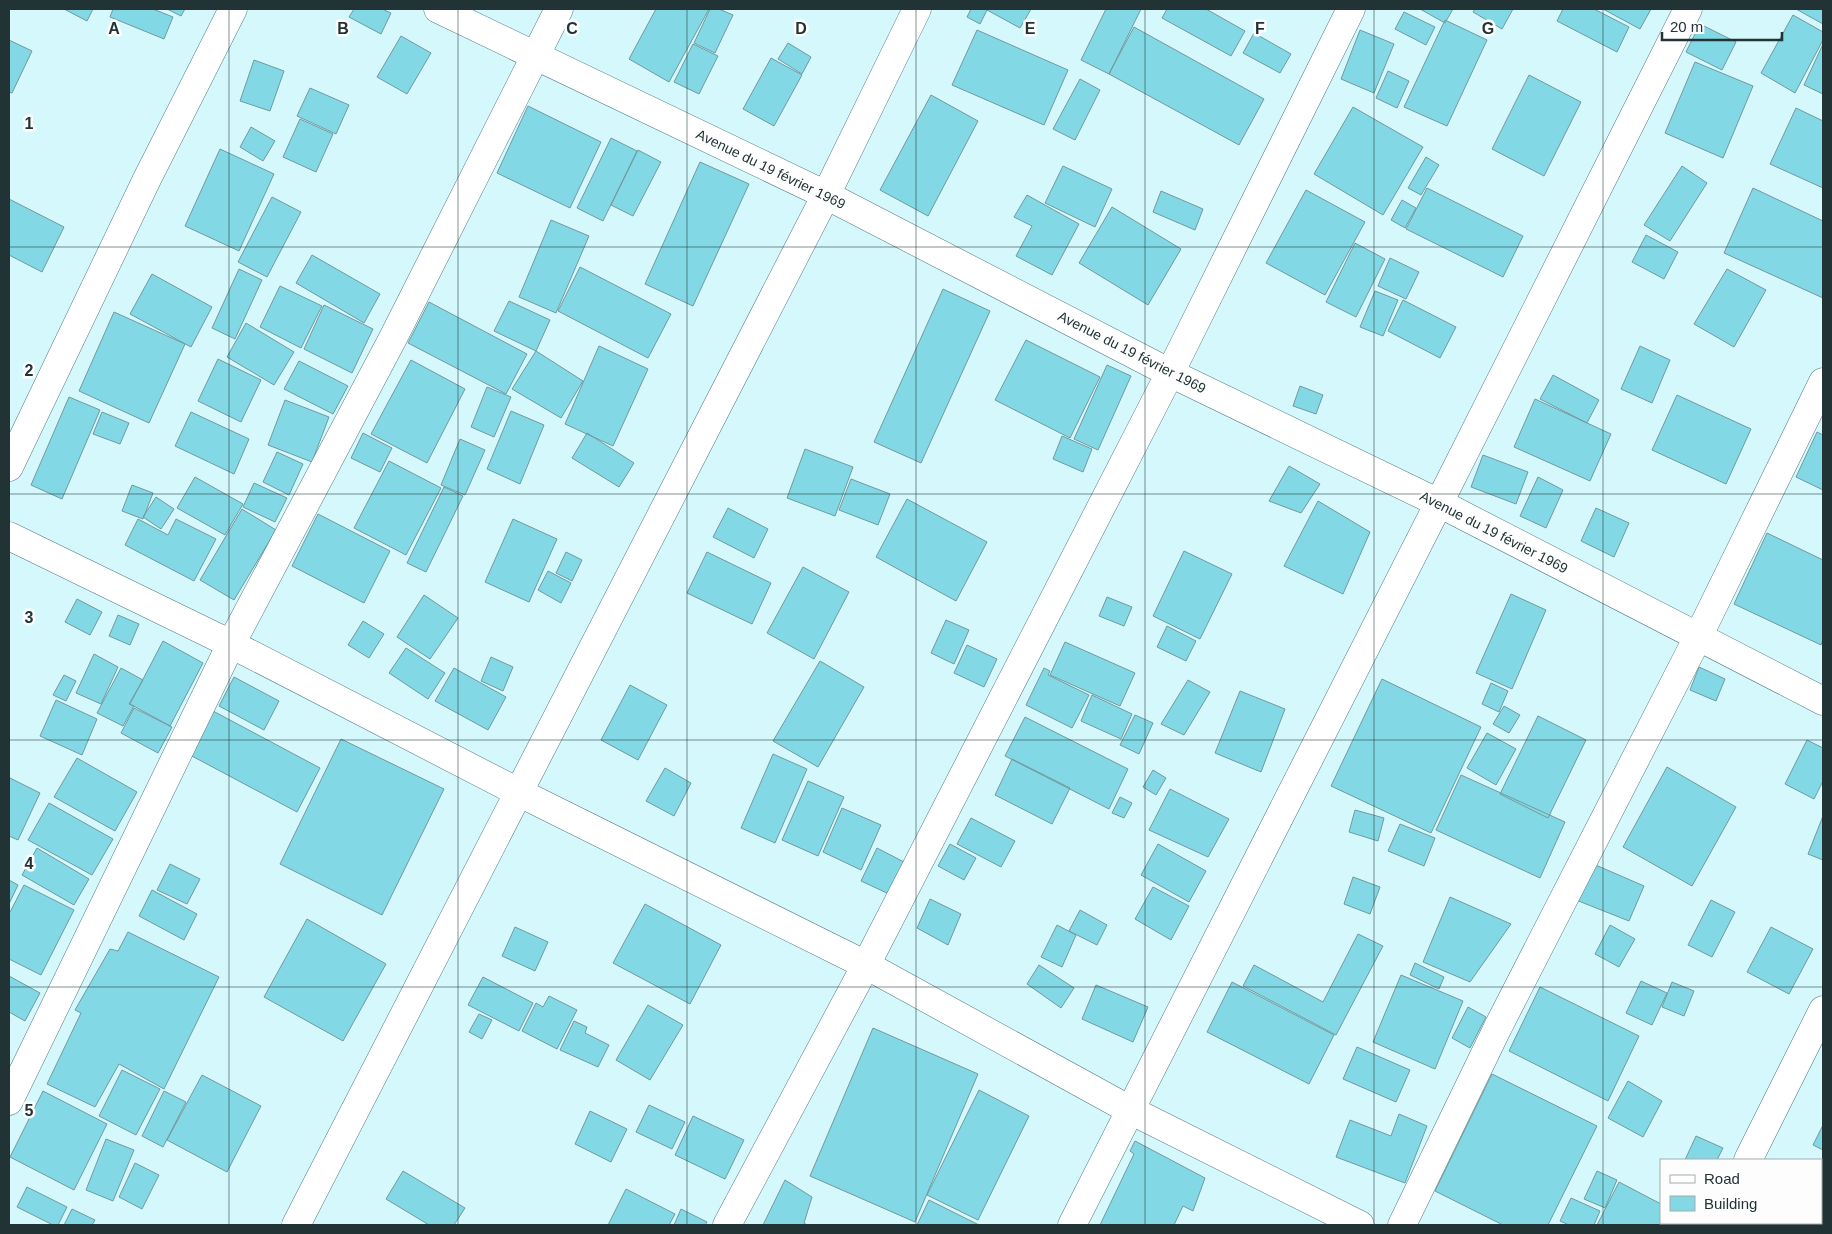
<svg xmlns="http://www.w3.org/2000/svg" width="1832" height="1234" font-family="Arial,sans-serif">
	<rect width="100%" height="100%" fill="#d5f8fd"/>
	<path fill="#82d9e5" stroke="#71999f" d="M64 9H93L87 21Z
		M113 9H153L173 17 164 39 110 17Z
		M167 9H185L181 16Z
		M354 9H382L391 13 381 34 349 17Z
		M656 9H709L669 82 629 59Z
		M710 9H719L733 15 715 53 694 43Z
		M971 9H1031L1020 28 987 10 980 24 967 17Z
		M1106 9H1141L1109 74 1081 60Z
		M1167 9H1206L1245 31 1231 56 1162 18Z
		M1420 9H1453L1445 23Z
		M1475 9H1513L1502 29 1473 12Z
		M1563 9H1594L1629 27 1617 52 1557 21Z
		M1603 9H1651L1640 29Z
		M1796 9H1823V24Z
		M1404 12 1435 27 1426 45 1395 29Z
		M1793 15 1823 32V40L1795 93 1761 73Z
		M1445 20 1487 40 1447 126 1404 107Z
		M1700 24 1736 42 1722 70 1686 52Z
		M1134 27 1264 99 1239 145 1109 74Z
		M977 30 1068 70 1044 125 952 85Z
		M1360 30 1394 44 1374 93 1341 79Z
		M1254 33 1291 54 1280 73 1243 53Z
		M401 36 431 53 407 94 377 77Z
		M9 40 32 51 12 93 9 92Z
		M788 43 811 57 802 74 778 59Z
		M693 44 718 56 699 94 674 82Z
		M1823 44V94L1804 85Z
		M771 58 802 75 774 126 743 109Z
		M254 60 284 71 270 111 240 101Z
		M1695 62 1753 86 1723 158 1665 133Z
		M1388 71 1409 81 1397 108 1376 98Z
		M1529 75 1581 102 1544 176 1492 149Z
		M1080 79 1100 90 1075 140 1053 129Z
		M310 88 349 105 336 134 297 116Z
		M931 95 978 121 928 216 880 190Z
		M528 106 601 142 570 208 497 173Z
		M1353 107 1423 147 1383 215 1314 174Z
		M1796 108 1823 121V188L1770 164Z
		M300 119 333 134 316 172 283 157Z
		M251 127 275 141 263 161 240 147Z
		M611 138 637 151 603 221 577 208Z
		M220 149 274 174 239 251 185 226Z
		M638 150 661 162 633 216 611 205Z
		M1426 157 1439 165 1421 195 1408 188Z
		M700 162 749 184 693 306 645 284Z
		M1063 166 1112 189 1095 227 1045 203Z
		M1682 166 1707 183 1670 241 1644 225Z
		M1427 188 1523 236 1503 277 1406 229Z
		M1753 188 1823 221V298L1724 253Z
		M1306 190 1365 222 1325 295 1266 263Z
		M1161 191 1203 209 1195 230 1153 212Z
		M1027 195 1079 224 1052 275 1016 256 1032 226 1014 217Z
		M272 197 301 212 267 277 238 262Z
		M9 199 64 227 42 272 9 255Z
		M1402 200 1416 208 1405 228 1391 220Z
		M1112 207 1181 249 1148 305 1079 263Z
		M551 220 589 236 556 313 519 297Z
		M1646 235 1678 252 1664 279 1632 262Z
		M1355 243 1385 259 1356 317 1326 302Z
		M312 255 380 294 364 323 296 283Z
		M1390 258 1419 272 1406 299 1378 286Z
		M580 267 671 314 648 358 558 311Z
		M239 269 262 280 235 339 212 328Z
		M1727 269 1766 290 1734 347 1694 324Z
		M152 274 212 307 191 347 130 314Z
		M280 286 322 306 301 348 260 327Z
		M943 289 990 311 921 463 874 442Z
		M1375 291 1398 300 1383 336 1360 327Z
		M1403 300 1456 327 1440 358 1388 331Z
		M509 301 550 320 536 351 494 331Z
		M429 302 527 354 506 394 408 343Z
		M324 305 373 329 352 373 304 349Z
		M114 312 185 344 149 423 79 391Z
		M246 323 294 352 274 385 227 357Z
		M1026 340 1100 377 1070 438 995 400Z
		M599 346 648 369 613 446 565 424Z
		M1640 346 1670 360 1652 403 1621 389Z
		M536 351 583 381 561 418 512 389Z
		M218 359 261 380 241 422 198 401Z
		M411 360 465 389 427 463 371 434Z
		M299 361 348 386 333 414 284 389Z
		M1107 365 1131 376 1098 450 1074 439Z
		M1553 375 1599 400 1587 423 1540 399Z
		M1300 386 1323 395 1316 414 1293 406Z
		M487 387 511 397 494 437 471 427Z
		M1677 395 1751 429 1726 484 1652 450Z
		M69 397 100 410 62 499 31 485Z
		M1535 399 1611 434 1590 481 1514 447Z
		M285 400 329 417 312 462 268 445Z
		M511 411 544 425 520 484 487 469Z
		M102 412 129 423 120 444 93 434Z
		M191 412 249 439 234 474 175 446Z
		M1817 432 1823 435V490L1796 477Z
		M363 433 392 448 380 472 351 458Z
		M587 433 634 463 619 487 572 458Z
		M1062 436 1092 449 1083 472 1053 459Z
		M460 439 485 450 465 495 441 485Z
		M805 449 853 467 835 516 787 498Z
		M277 452 303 464 289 495 263 482Z
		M1483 455 1528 472 1516 504 1471 487Z
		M389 461 441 488 406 555 354 528Z
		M1289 466 1320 484 1301 513 1269 501Z
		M195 477 243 504 225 535 177 508Z
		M1538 477 1563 490 1546 528 1520 516Z
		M851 479 890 494 878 525 839 510Z
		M254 483 287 498 275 522 243 507Z
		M132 485 153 493 143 519 122 511Z
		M444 487 463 496 426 572 407 563Z
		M156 497 174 509 161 529 143 517Z
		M907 499 987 542 956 601 876 557Z
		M1318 501 1370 532 1343 594 1284 566Z
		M728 508 768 529 754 558 713 537Z
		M1596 508 1629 523 1614 557 1581 541Z
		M242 509 276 530 234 600 200 580Z
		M318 514 390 551 364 603 292 566Z
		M138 519 168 535 176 519 216 539 194 581 125 545Z
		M513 519 557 539 529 602 485 582Z
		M1767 533 1823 560V640L1821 645 1734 604Z
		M1184 551 1232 574 1200 639 1153 616Z
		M566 552 582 560 572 581 556 573Z
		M707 552 771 583 752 624 687 593Z
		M803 567 849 592 814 659 767 633Z
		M548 571 571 583 561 603 538 590Z
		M1511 594 1546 610 1512 689 1476 673Z
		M424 595 458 618 430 659 397 637Z
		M1107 597 1132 607 1124 626 1099 616Z
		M77 599 102 612 90 635 65 622Z
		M118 615 139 624 130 645 109 636Z
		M946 620 969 630 954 664 931 653Z
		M363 621 384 634 369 658 348 645Z
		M1167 626 1196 641 1186 661 1157 647Z
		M163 641 203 663 170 726 130 704Z
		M1065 642 1135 673 1120 706 1050 675Z
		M967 645 997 659 984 687 954 673Z
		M406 648 445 673 428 699 389 673Z
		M94 654 118 667 101 704 76 693Z
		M491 657 513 667 503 691 481 681Z
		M820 661 864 687 818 767 773 741Z
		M1699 667 1725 679 1716 701 1690 690Z
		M121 668 143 680 129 704 134 706 123 726 97 713Z
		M454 668 506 697 488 730 435 701Z
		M1044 668 1050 671 1048 675 1089 695 1072 728 1026 705Z
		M64 675 76 681 66 701 53 695Z
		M234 677 279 701 264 730 219 706Z
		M1382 679 1481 727 1431 833 1331 786Z
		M1188 680 1210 692 1184 735 1161 724Z
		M1491 683 1508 691 1499 712 1482 704Z
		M630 685 667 705 638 760 601 740Z
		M1240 691 1285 709 1261 772 1215 753Z
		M1092 695 1132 714 1121 739 1081 721Z
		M56 700 97 719 82 755 40 736Z
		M1504 706 1520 715 1509 733 1493 724Z
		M134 708 172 727 158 753 121 733Z
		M213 711 320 768 297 812 190 755Z
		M1135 715 1153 723 1139 754 1120 745Z
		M1538 716 1586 740 1548 818 1500 794Z
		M1025 717 1128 769 1109 809 1005 756Z
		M1487 733 1516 749 1496 785 1467 768Z
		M341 739 444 789 382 915 280 864Z
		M1807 740 1823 748V781L1814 799 1785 784Z
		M773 754 807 769 775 843 741 828Z
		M77 758 137 792 115 831 54 797Z
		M1012 759 1070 788 1052 824 995 795Z
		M1667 767 1736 807 1692 886 1623 847Z
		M665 768 691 783 674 816 646 801Z
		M1153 770 1166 778 1156 795 1143 787Z
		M1461 775 1565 822 1540 878 1436 830Z
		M10 778 40 793 18 840 9 836V781Z
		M808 781 844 797 818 856 782 840Z
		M1170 789 1229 819 1208 857 1149 830Z
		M1120 797 1132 803 1124 818 1112 813Z
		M49 803 113 839 92 875 28 840Z
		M842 808 881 825 861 870 823 852Z
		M1355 810 1384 818 1378 841 1349 832Z
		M1823 816V860L1808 854Z
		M971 818 1015 841 1001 867 957 844Z
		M1400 824 1435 838 1424 866 1388 851Z
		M950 844 976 858 964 880 938 866Z
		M1158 844 1206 871 1189 902 1141 875Z
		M37 848 89 879 74 905 22 875Z
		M877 848 904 862 889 894 861 881Z
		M1591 863 1644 886 1629 921 1576 900Z
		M170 864 200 879 187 904 157 890Z
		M1353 877 1380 887 1370 914 1344 904Z
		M9 880 18 885 9 904Z
		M24 885 74 910 41 975 9 959V914Z
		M1153 887 1189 906 1171 940 1135 919Z
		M152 890 197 914 184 940 139 916Z
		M1450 897 1511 924 1470 982 1423 962Z
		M930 899 961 914 948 945 917 928Z
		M1711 900 1735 912 1712 957 1688 945Z
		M645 904 721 945 690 1004 613 963Z
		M1080 910 1107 925 1097 945 1069 931Z
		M307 919 386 964 343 1041 264 997Z
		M1057 925 1076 935 1062 967 1041 957Z
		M1610 925 1635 939 1619 967 1595 954Z
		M515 927 548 942 535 971 502 956Z
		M1771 927 1813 949 1789 994 1747 972Z
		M128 932 219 977 164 1089 119 1064 95 1107 47 1084 81 1013 75 1010 110 949 118 951Z
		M1358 934 1383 946 1336 1035 1243 986 1254 965 1323 1002Z
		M1415 963 1444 977 1439 989 1410 975Z
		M1039 965 1074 988 1061 1008 1027 984Z
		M1401 975 1463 1001 1435 1069 1373 1042Z
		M9 976 40 993 25 1021 9 1012Z
		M483 977 533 1003 519 1031 468 1005Z
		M1641 981 1667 993 1652 1025 1626 1013Z
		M1232 982 1334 1035 1309 1084 1207 1032Z
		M1672 982 1694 991 1684 1016 1662 1007Z
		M1096 985 1148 1007 1133 1042 1082 1019Z
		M1540 987 1639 1036 1608 1101 1509 1051Z
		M549 996 577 1010 557 1049 522 1031 536 1003 543 1007Z
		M648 1005 683 1025 650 1080 616 1060Z
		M1468 1007 1486 1017 1470 1048 1452 1038Z
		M479 1014 492 1020 482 1039 469 1032Z
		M574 1021 587 1027 585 1033 609 1045 598 1067 560 1050Z
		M873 1028 978 1074 915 1222 810 1176Z
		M1357 1047 1410 1070 1396 1102 1343 1079Z
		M122 1070 160 1089 136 1135 99 1116Z
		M1492 1074 1597 1126 1548 1225H1503L1435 1191Z
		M202 1075 261 1106 227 1172 167 1140Z
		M1628 1081 1662 1101 1643 1137 1608 1118Z
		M979 1090 1029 1116 978 1220 927 1195Z
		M43 1091 107 1124 74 1190 10 1157Z
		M164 1091 186 1102 163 1147 142 1136Z
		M649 1105 685 1122 672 1149 636 1132Z
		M590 1111 627 1129 611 1162 575 1144Z
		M1399 1114 1427 1126 1405 1183 1336 1157 1350 1120 1391 1136Z
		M693 1116 744 1140 725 1179 675 1155Z
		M1823 1125V1150L1813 1145Z
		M1696 1136 1723 1148 1717 1160H1685Z
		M106 1139 134 1150 113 1201 86 1190Z
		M1135 1141 1205 1178 1193 1211 1183 1206 1174 1225H1100L1134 1154 1130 1151Z
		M135 1163 159 1175 142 1209 119 1197Z
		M403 1171 465 1208 454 1225H429L386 1199Z
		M1597 1171 1617 1180 1605 1208 1584 1199Z
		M785 1180 812 1197 804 1223 807 1225H763Z
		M1619 1182 1661 1204V1223H1669L1668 1225H1597Z
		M27 1187 67 1207 58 1225H53L17 1207Z
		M1821 1188 1823 1189V1225H1772L1774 1223H1821Z
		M626 1189 675 1214 669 1225H608Z
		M1571 1198 1600 1211 1594 1225H1569L1560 1221Z
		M929 1200 979 1225H917Z
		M72 1209 95 1220 92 1225H64Z
		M681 1209 707 1222 705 1225H674Z"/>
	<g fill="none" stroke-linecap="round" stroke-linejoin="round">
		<g stroke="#547c82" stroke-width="29">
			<path id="minor" d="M438 9 826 195 1170 373 1439 503 1823 701
				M9 467 147 179 233 9
				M9 536 231 644 518 792 866 965 1130 1110 1360 1225
				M9 1101 231 644 393 338 559 9
				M1748 1160 1823 1010
				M296 1225 826 195 917 9
				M727 1225 866 965 1170 373 1351 9
				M1072 1225 1439 503 1688 9
				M1402 1225 1498 1027 1698 637 1823 382
				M1716 1225 1717 1223"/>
		</g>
		<use href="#minor" stroke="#fff" stroke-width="28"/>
	</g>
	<path fill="none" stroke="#223335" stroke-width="1" stroke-opacity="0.55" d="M229 9V1225M458 9V1225M687 9V1225M916 9V1225M1145 9V1225M1374 9V1225M1603 9V1225M9 247H1823M9 494H1823M9 740H1823M9 987H1823"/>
	<g text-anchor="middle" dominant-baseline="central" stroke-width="5" stroke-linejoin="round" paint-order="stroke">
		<g font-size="14" fill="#223335" stroke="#fdfdfd">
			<text transform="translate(771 169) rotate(26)">Avenue du 19 février 1969</text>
			<text transform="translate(1132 352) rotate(27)">Avenue du 19 février 1969</text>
			<text transform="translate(1494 532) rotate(27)">Avenue du 19 février 1969</text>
		</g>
	</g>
	<g font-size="16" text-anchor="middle" font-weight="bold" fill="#223335" stroke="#fdfdfd" stroke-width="5" stroke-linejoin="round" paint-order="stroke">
		<text x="114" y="34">A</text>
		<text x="343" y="34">B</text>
		<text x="572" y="34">C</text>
		<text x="801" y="34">D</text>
		<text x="1030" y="34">E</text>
		<text x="1260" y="34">F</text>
		<text x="1488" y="34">G</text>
		<text x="29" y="129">1</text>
		<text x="29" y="376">2</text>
		<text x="29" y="623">3</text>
		<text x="29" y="869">4</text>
		<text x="29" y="1116">5</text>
	</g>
	<rect width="1832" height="1234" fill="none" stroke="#223335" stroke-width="20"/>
	<rect x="1660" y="1159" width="162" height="65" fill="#fdfdfd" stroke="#a5acad"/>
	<rect x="1670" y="1175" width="25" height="8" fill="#ffffff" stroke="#a5acad"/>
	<text x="1704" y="1184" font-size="15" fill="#223335">Road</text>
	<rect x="1670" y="1196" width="25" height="15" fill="#82d9e5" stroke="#a5acad"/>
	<text x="1704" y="1209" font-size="15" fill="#223335">Building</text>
	<path d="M1662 32v8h120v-8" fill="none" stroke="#223335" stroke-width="2.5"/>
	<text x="1670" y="32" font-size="15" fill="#223335" stroke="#fdfdfd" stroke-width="4" paint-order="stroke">20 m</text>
</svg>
